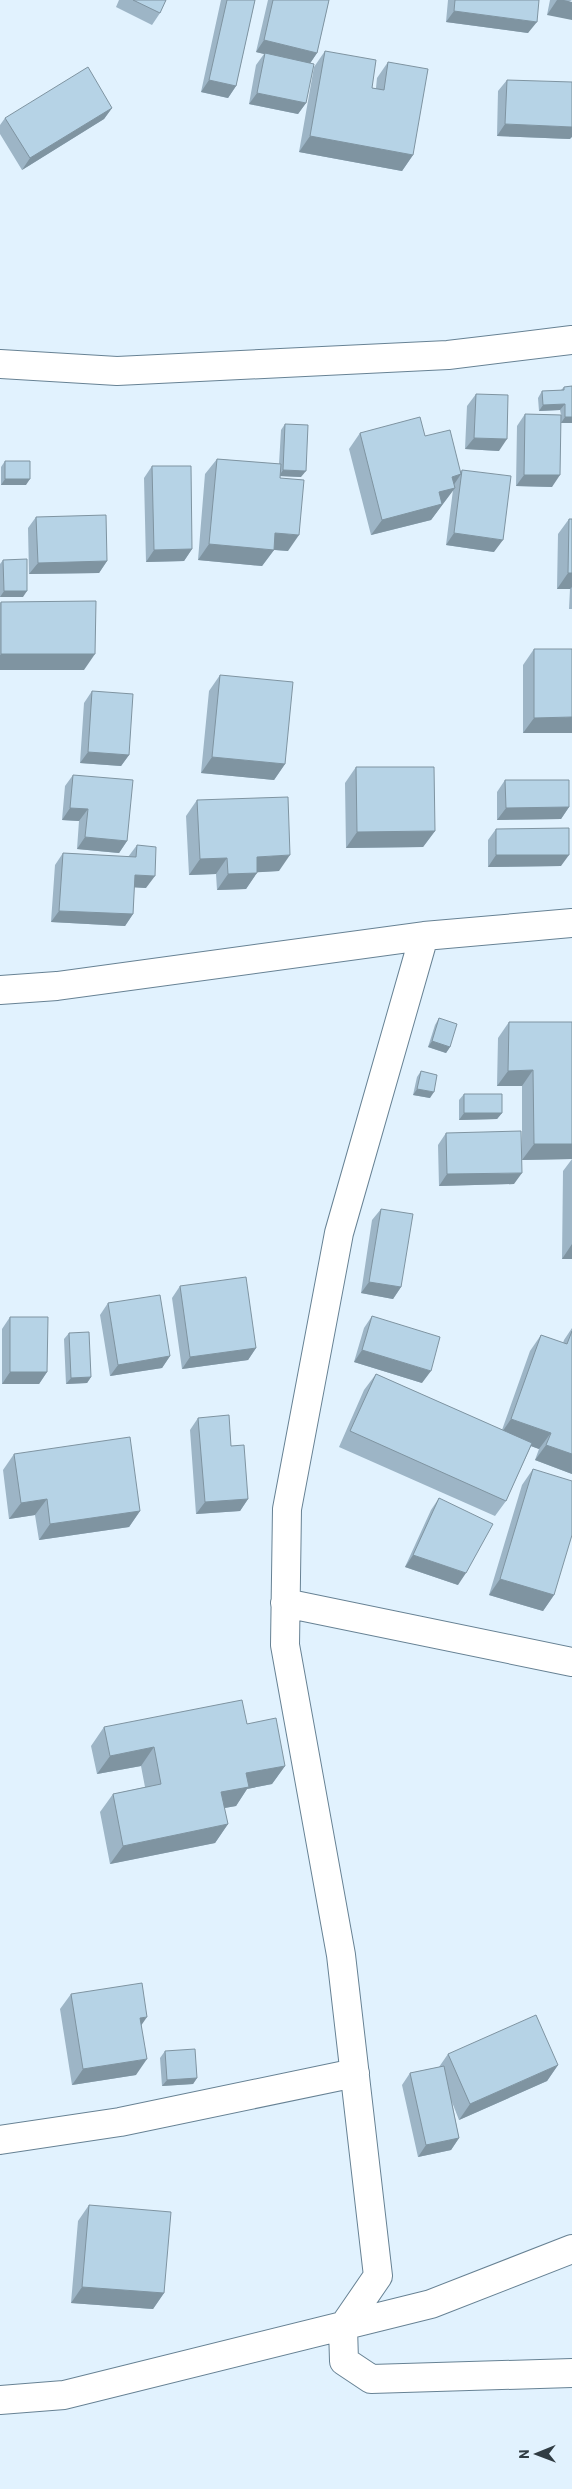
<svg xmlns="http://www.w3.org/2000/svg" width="572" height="2489" font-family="Barlow,sans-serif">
	<rect width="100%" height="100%" fill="#e1f2fe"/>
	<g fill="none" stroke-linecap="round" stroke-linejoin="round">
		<g stroke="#678294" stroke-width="30">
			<path id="minor" d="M0 364 117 371 448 355 572 340
				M424 936 339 1233 287 1509 285 1645 341 1955 378 2276 343 2327 344 2361 371 2379 572 2373
				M0 990 57 986 424 936 572 923
				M285 1603 572 1662
				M0 2140 120 2122 355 2073
				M0 2400 64 2395 431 2304 572 2249"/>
		</g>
		<use href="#minor" stroke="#fff" stroke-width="28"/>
	</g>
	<path fill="#9db5c6" d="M119 0H166L160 13 152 25 116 7Z
		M221 0H255L236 86 228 98 201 92Z
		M268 0H329L317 53 310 63 306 103 298 114 249 104 256 65 264 54 256 52Z
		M448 0H539L528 33 446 22Z
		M550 0H572L547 15Z
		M325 51 372 88H376L377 78 388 62 413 155 402 171 299 152 314 67Z
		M507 80 570 139 497 136 498 91Z
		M112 108 104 119 22 170 0 134V125L5 118Z
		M564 387 572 423H561L552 487 516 486 517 426 525 414 561 415 560 410 539 411 538 398 542 391 561 390Z
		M476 394 499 451 465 449 467 406Z
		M285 424 301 477 280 476 288 551 274 550 262 566 198 560 205 474 217 459 279 464 281 430Z
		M360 433 425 436 461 472 462 470 494 552 446 545 453 490 431 520 371 535 349 449Z
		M5 461 26 485H1V467Z
		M152 466 192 549 184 561 146 562 144 478Z
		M36 517 107 561 99 573 29 574 28 528Z
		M569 519H572V609H569L570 589H557L558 534Z
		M3 560 23 597H0V564Z
		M1 602 84 670H0V603Z
		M534 649 572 733H523V665Z
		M220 675 285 764 274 780 201 773 209 691Z
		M92 691 129 755 121 766 80 763 84 703Z
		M356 767 435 831 423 847 346 848 345 783Z
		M73 775 127 841 119 853 77 849 79 821 62 820 65 786Z
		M505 780 569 807 561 819 497 820V792Z
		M197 800 279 871 257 872 246 889 217 890 216 874 189 875 186 816Z
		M496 829 561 866 488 867V840Z
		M137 845 146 888 134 887 133 914 125 926 51 922 55 865 63 853 128 857Z
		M439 1018 450 1047 446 1053 428 1047 435 1025Z
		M509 1022H572V1259H562L563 1171 572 1159 522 1160V1086H497L498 1038Z
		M421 1071 430 1098 413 1095 417 1077Z
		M464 1094 502 1113 497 1119 459 1120V1100Z
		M446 1133 514 1184 439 1186 438 1145Z
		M381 1209 401 1287 393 1299 361 1293 372 1220Z
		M180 1286 256 1348 248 1360 182 1369 172 1298Z
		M108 1303 170 1356 162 1368 110 1376 100 1315Z
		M372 1316 422 1383 354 1362 364 1328Z
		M10 1317 47 1372 39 1384H2V1329Z
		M572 1328V1474L535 1460 539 1449 531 1446 506 1501 495 1516 339 1447 364 1390 376 1374 502 1430 530 1351 541 1335 563 1343 564 1340Z
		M69 1333 91 1377 87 1383 66 1384 64 1339Z
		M198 1418 231 1446 248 1499 240 1511 196 1514 190 1430Z
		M14 1454 140 1511 129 1527 39 1540 35 1515 9 1519 3 1470Z
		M533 1469 554 1595 543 1611 489 1595 522 1485Z
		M439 1498 458 1585 405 1567 431 1510Z
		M247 1724 285 1766 272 1784 247 1789 236 1806 224 1808 228 1824 215 1843 110 1864 100 1812 113 1794 145 1787 141 1766 97 1774 91 1746 104 1727Z
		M71 1994 142 2026 136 2075 72 2085 60 2009Z
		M165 2051 197 2078 193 2084 162 2086 160 2058Z
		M448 2054 558 2065 547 2081 459 2120 452 2102 459 2138 451 2150 418 2157 402 2085 410 2073 439 2067Z
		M89 2205 164 2293 153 2309 71 2303 78 2221Z"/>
	<path fill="#7f94a1" d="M557 0H564L572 2V20L547 15Z
		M454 11 537 22 528 33 446 22Z
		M264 40 317 53 309 65 256 52Z
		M209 80 236 86 228 98 201 92Z
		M257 93 306 103 298 114 249 104Z
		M112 108 104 119 22 170 30 158Z
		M505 124 572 127V137L570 139 497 136Z
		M310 136 413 155 402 171 299 152Z
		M565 404 560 410 539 411 543 405Z
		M565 417H572V423H561Z
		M474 438 507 439 499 451 465 449Z
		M283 470 306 471 301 477 279 476Z
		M461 474 451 489 455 488 431 520 371 535 382 520 439 492 452 477Z
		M524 475H560L552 487 516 486Z
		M5 479H30L26 485H1Z
		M275 533 299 535 288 551 264 549Z
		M454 533 503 540 494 552 446 545Z
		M209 544 274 550 262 566 198 560Z
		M192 549 184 561 146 562 154 550Z
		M107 561 99 573 29 574 38 563Z
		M568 573H572V587L570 589H557Z
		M4 591H27L23 597H0Z
		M1 654H95L84 670H0V655Z
		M572 717V733H523L534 718Z
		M88 752 129 755 121 766 80 763Z
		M212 757 285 764 274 780 201 773Z
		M569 807 561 819 497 820 506 808Z
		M70 808 88 809 79 821 62 820Z
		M435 831 423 847 346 848 357 832Z
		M85 837 127 841 119 853 77 849Z
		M290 855 279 871 246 873 257 857Z
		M496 855H569L561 866 488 867Z
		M227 858 216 874 189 875 200 859Z
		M257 873 246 889 217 890 228 874Z
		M135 875 155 876 146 888 127 887Z
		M59 911 133 914 125 926 51 922Z
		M432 1041 450 1047 446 1053 428 1047Z
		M533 1070 522 1086H497L508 1071Z
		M417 1089 434 1092 430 1098 413 1095Z
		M464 1113H502L497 1119 459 1120Z
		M534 1144H572V1159L522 1160Z
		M522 1173 514 1184 439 1186 447 1174Z
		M572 1244V1259H562Z
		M369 1282 401 1287 393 1299 361 1293Z
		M256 1348 248 1360 182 1369 190 1357Z
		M362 1350 431 1371 422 1383 354 1362Z
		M170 1356 162 1368 110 1376 118 1365Z
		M10 1372H47L39 1384H2Z
		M91 1377 87 1383 66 1384 71 1378Z
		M511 1419 551 1433 539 1449 500 1435Z
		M546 1445 572 1454V1474L535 1460Z
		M47 1499 35 1515 9 1519 21 1503Z
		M248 1499 240 1511 196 1514 205 1502Z
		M140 1511 129 1527 39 1540 50 1524Z
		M413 1555 466 1573 458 1585 405 1567Z
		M500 1579 554 1595 543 1611 489 1595Z
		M154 1747 141 1766 97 1774 110 1756Z
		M285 1766 272 1784 247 1789 236 1806 208 1811 221 1792 246 1773Z
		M228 1824 215 1843 110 1864 123 1846Z
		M147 2017 136 2033 140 2018Z
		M147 2059 136 2075 72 2085 83 2069Z
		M558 2065 547 2081 459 2120 470 2104Z
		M197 2078 193 2084 162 2086 167 2080Z
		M459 2138 451 2150 418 2157 426 2145Z
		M82 2287 164 2293 153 2309 71 2303Z"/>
	<path fill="#b6d3e6" stroke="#7f94a1" d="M133 0H166L160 13Z
		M227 0H255L236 86 209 80Z
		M273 0H329L317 53 264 40Z
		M455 0H539L537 22 454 11Z
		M325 51 376 60 372 88 384 90 388 62 428 69 413 155 310 136Z
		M265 53 314 64 306 103 257 93Z
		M88 67 112 108 30 158 5 118Z
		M507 80 572 82V127L505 124Z
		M572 386V417H565V404L543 405 542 391 564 390V387Z
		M476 394 508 395 507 439 474 438Z
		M525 414 561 415 560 475H524Z
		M420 417 425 436 450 430 461 474 452 477 455 488 439 492 442 504 382 520 360 433Z
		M285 424 308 425 306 471 283 470Z
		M217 459 281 464 280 478 304 480 299 535 275 533 274 550 209 544Z
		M5 461H30V479H5Z
		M152 466H191L192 549 154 550Z
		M462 470 511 476 503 540 454 533Z
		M106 515 107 561 38 563 36 517Z
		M569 519H572V573H568Z
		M27 559V591H4L3 560Z
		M96 601 95 654H1V602Z
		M534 649H572V717L534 718Z
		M220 675 293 682 285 764 212 757Z
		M92 691 133 694 129 755 88 752Z
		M356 767H434L435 831 357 832Z
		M73 775 133 780 127 841 85 837 88 809 70 808Z
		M505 780H569V807L506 808Z
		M288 797 290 855 257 857V873L228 874 227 858 200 859 197 800Z
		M569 828V855H496V829Z
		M137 845 156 847 155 876 135 875 133 914 59 911 63 853 136 857Z
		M439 1018 457 1024 450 1047 432 1041Z
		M509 1022H572V1144H534L533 1070 508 1071Z
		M421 1071 437 1075 434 1092 417 1089Z
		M464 1094H502V1113H464Z
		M521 1131 522 1173 447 1174 446 1133Z
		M381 1209 413 1214 401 1287 369 1282Z
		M246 1277 256 1348 190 1357 180 1286Z
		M160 1295 170 1356 118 1365 108 1303Z
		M372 1316 440 1337 431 1371 362 1350Z
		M10 1317H48L47 1372H10Z
		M572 1331V1454L546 1445 551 1433 511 1419 541 1335 567 1344Z
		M89 1332 91 1377 71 1378 69 1333Z
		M376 1374 532 1443 506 1501 350 1431Z
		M229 1415 231 1446 244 1445 248 1499 205 1502 198 1418Z
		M130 1437 140 1511 50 1524 47 1499 21 1503 14 1454Z
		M533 1469 572 1481V1535L554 1595 500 1579Z
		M439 1498 493 1524 466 1573 413 1555Z
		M242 1700 247 1724 276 1718 285 1766 246 1773 249 1787 221 1792 228 1824 123 1846 113 1794 161 1784 154 1747 110 1756 104 1727Z
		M142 1983 147 2017 140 2018 147 2059 83 2069 71 1994Z
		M536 2015 558 2065 470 2104 448 2054Z
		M195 2049 197 2078 167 2080 165 2051Z
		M444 2066 459 2138 426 2145 410 2073Z
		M89 2205 171 2212 164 2293 82 2287Z"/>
	<g transform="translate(537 2454) rotate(269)" stroke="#e1f2fe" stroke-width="4" paint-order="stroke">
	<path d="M0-4L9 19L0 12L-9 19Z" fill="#303c43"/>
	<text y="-8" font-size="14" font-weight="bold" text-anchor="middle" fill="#303c43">N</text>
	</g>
</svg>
